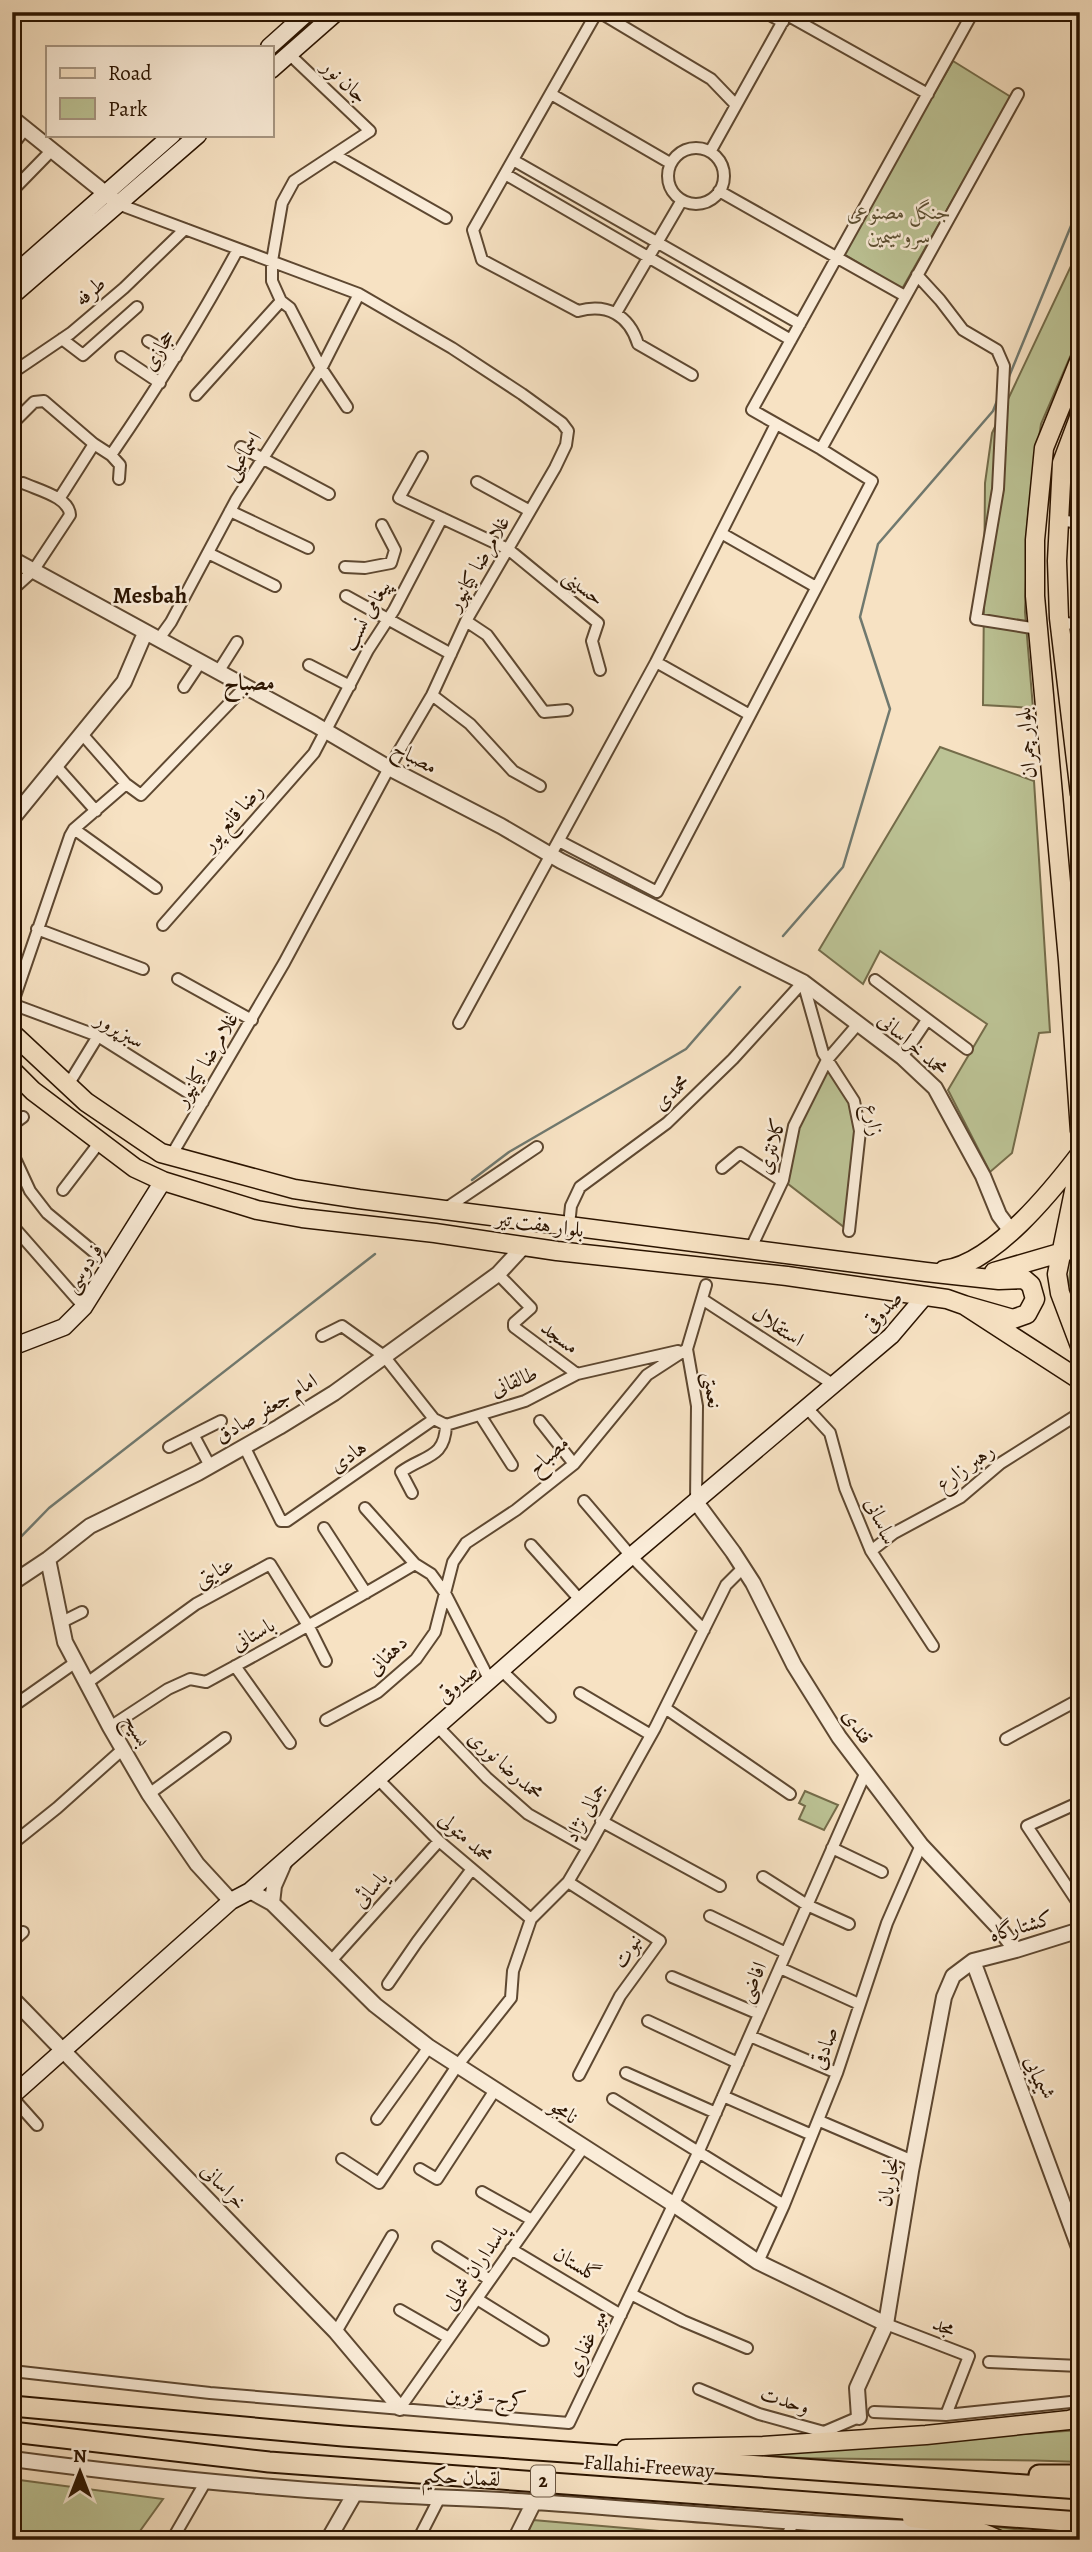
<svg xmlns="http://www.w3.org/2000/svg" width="1092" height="2552" font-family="Alegreya,Amiri,serif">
	<rect width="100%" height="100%" fill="#f7e2c3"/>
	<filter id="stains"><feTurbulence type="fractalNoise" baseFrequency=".00286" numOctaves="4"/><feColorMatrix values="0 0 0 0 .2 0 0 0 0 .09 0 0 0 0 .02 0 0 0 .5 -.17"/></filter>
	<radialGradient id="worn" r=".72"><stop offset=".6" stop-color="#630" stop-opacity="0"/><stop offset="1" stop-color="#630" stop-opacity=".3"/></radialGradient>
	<path fill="#bcc395" stroke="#746c4a" stroke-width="2" d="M953 61 1011 97 902 289 842 253Z
		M1080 247V334L1041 424 1028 513 1025 612 1033 708 983 705 985 483 992 433Z
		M940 747 1034 781 1050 1032 1039 1033 1012 1153 990 1172 948 1090 987 1024 880 951 863 984 819 950Z
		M827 1060 854 1101 860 1131 849 1231 783 1180 794 1126Z
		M1077 1259H1080V1318L1069 1282 1071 1263Z
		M805 1791 838 1805 824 1830 799 1819 805 1806 799 1803Z
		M1080 2430V2462C958 2457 836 2462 715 2455Z
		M12 2479 163 2499 135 2538 138 2540H12Z
		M533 2520 763 2540H525Z
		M982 2525 1080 2537V2540H1011Z"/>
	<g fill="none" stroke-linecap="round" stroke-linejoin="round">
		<path stroke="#70796f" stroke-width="2.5" d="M1080 33V39
			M1008 379 1080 204
			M783 936 843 867 890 709 860 617 878 544 993 411 997 401
			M472 1180 509 1152 686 1049 740 987
			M12 1546 49 1508 375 1254"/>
		<g stroke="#5e4831" stroke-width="14">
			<path id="minor" d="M597 12 473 230 482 260 578 311C607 303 629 315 638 344L692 375
				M599 12 711 79 736 105
				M764 12 783 22
				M787 15 928 94
				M289 54 370 131 294 181 282 203 272 261V281L281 301 290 308 321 368 347 407
				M551 94 670 163
				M12 146 25 129
				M668 176a28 28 0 1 1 56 0a28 28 0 1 1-56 0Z
				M710 152 788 12
				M335 155 446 218
				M513 160 800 324
				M505 174 791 340
				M12 191 52 150
				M719 191 905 296
				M118 204 359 294 452 348 522 394 562 423 568 431 566 445 555 468 466 621 432 695 389 768 284 963 171 1156
				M917 275 940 300 963 330 997 350 1004 366 998 489 976 619 1038 629
				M616 313 682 200
				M62 339 83 355 137 307
				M148 341 176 357
				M121 357 160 383
				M12 373 71 333 124 288 185 229
				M196 395 281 301
				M12 424 34 402 44 401 94 444 111 455 120 465 119 479
				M776 424 656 662 750 715 872 481 821 449 1018 94
				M241 447 329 494
				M821 449 752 410 973 12
				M111 455C157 388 200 320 238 249
				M422 457 399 498 508 549 598 623 592 641 600 670
				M477 482 530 511
				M59 499 94 444
				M230 511 308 548
				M1059 520 1080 523
				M721 533 816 587
				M208 553 275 586
				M345 567 365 568 391 563 395 550 382 525
				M12 590 33 571 70 515C69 497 38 490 23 483
				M346 596 451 654
				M466 621 487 635 544 712 567 710
				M1059 622 1080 625
				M158 640 171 622 236 500 323 365 359 294
				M309 665 350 686
				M218 672 237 642
				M184 687 200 663
				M432 695 470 724 513 771 540 786
				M82 734 126 784 141 795 245 687
				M55 765 96 811
				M74 829 156 888
				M559 841 657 892 750 715
				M163 925 314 753 368 650 394 610 442 518
				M37 929 143 969
				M178 979 252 1020
				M875 980 967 1049
				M803 982 823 1053 854 1101 860 1131 849 1231
				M12 1004 98 1036 203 1102
				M12 1005 70 836 74 829 126 784
				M459 1023 656 662
				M902 1057 927 1020
				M68 1085 98 1036
				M12 1125 23 1117
				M12 1152 30 1191 47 1213 100 1257
				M722 1168 740 1153 782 1181
				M63 1190 99 1143
				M445 1209 537 1147
				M12 1225 84 1307
				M569 1225 571 1206 580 1187 667 1123 733 1059 803 982
				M751 1248 783 1180 794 1126 827 1060 858 1024
				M498 1274 531 1308 514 1323V1327L577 1374
				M702 1299 834 1385
				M322 1336 342 1326 384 1356 434 1419 446 1425 525 1401 577 1374 678 1351
				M807 1408 830 1433 845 1488 871 1551 933 1646
				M480 1415 512 1465
				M540 1421 574 1464
				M194 1436 210 1466
				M244 1446 281 1521H287L434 1419
				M169 1447 221 1421
				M412 1493 401 1472C424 1455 445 1459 446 1425
				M584 1501 631 1556 704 1630
				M696 1502 697 1406 687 1349 706 1285
				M365 1508 415 1564 431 1574 445 1593 490 1681
				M324 1528 366 1593
				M531 1545 581 1601
				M871 1551 894 1533 961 1497 1001 1463 1080 1413
				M60 1623 82 1612
				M235 1666 290 1743
				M502 1671 550 1717
				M87 1683 196 1604 270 1564 309 1627 326 1661
				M580 1693 651 1735
				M12 1707 76 1662
				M665 1708 790 1794
				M326 1720 378 1692 416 1659 435 1632 453 1562 466 1543 516 1510 574 1464 647 1375 687 1349
				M110 1727 168 1689 190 1679 206 1682C276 1644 346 1605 415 1564
				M438 1727 487 1778 528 1814 588 1848
				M1006 1739 1080 1699
				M378 1779 439 1841 531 1919
				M149 1794 225 1738
				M1080 1802 1027 1826 1080 1906
				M601 1821 720 1886
				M12 1844 57 1808 123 1749
				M832 1848 882 1872
				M763 1877 807 1905 849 1924
				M568 1882 660 1941 620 1996 579 2075
				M710 1916 786 1953
				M12 1942 23 1932
				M330 1962 439 1841
				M780 1968 859 2004
				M672 1977 759 2014
				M388 1984 417 1942 472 1869
				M648 2021 738 2063
				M750 2036 837 2073
				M626 2073 716 2113
				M723 2096 812 2135
				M12 2097 37 2125
				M613 2099 784 2205
				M377 2119 429 2047
				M822 2122 913 2161
				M342 2159 379 2183 457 2066 511 1998 513 1971 531 1919 568 1882 588 1848 655 1728 726 1585 743 1568
				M420 2169 437 2179 495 2090
				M482 2192 532 2220
				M438 2247 490 2280
				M511 2249 621 2315
				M758 2262 784 2205 837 2073 887 1923 921 1845
				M631 2294 683 2321 747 2348
				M477 2299 543 2340
				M400 2310 449 2338
				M886 2324 969 2356 946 2415
				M336 2332 392 2236
				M989 2362 1080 2366
				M12 2371 210 2393 569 2423 698 2153 865 1774
				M699 2389 759 2414 824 2432 859 2417
				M400 2408 583 2148
				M874 2412 946 2415 1080 2401
				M333 2532 343 2540
				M172 2540 206 2481
				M418 2540 440 2497
				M785 2540 793 2523"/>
		</g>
		<g stroke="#5e4831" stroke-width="18">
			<path id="tertiary" d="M12 118 115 201
				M12 559 314 724 389 768 501 826 561 861 803 982 902 1057 935 1088 983 1176 999 1215 1011 1231
				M12 819 124 682 145 633
				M696 1502 733 1552 753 1583 794 1665 839 1737 921 1845 998 1927 1016 1950
				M48 1559 65 1642 110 1727 149 1794 197 1864 231 1901
				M12 1583 48 1559 90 1526 198 1473 279 1427 334 1393 498 1274 524 1246
				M250 1891 272 1903 375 2005 429 2047 673 2204 758 2262 886 2324
				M272 1903 274 1886 285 1861
				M973 1961 1080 2250
				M12 1998 336 2332 400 2408
				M859 2417 857 2388 886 2324 911 2171 944 1997 953 1976 973 1961 1016 1950 1080 1930
				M12 2459C126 2474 240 2486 354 2493 414 2497 474 2498 534 2502 671 2511 808 2526 946 2529
				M328 2540 355 2493
				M515 2540 534 2502"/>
		</g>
		<g stroke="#2b1400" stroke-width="19">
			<path id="secondary" d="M269 47 308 12
				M271 70 337 12
				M12 276 172 135
				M12 296 198 135
				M12 1347 64 1327 84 1307 163 1181
				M12 2096 231 1901 250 1891 631 1556 891 1336 925 1296"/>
		</g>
		<g stroke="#2b1400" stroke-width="21">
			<path id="primary" d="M1080 359 1044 448 1035 540V596L1068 960 1080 1131
				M1080 415 1062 463 1057 561 1059 618 1080 794
				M12 1033 86 1102 161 1153 294 1189 359 1199 926 1272 999 1280 1024 1279 1031 1285 1035 1299 1027 1314 1013 1319 964 1305
				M12 1070 33 1091 135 1168 163 1181 257 1210 302 1218 435 1233 557 1251 787 1276 947 1299 964 1305 1080 1380
				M1080 1162 1057 1274 1060 1293 1080 1346
				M944 1270C994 1263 1051 1192 1080 1154
				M994 1272 1080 1247
				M626 2449 763 2446 926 2435 1069 2420 1080 2417"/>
		</g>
		<g stroke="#2b1400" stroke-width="21">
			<path id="trunk" d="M912 2518C943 2522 971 2526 999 2540"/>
		</g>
		<g stroke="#2b1400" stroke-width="23">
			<path id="motorway" d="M12 2406 343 2436 1080 2489
				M12 2432 269 2462 1080 2522
				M1039 2475H1080"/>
		</g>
		<use href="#minor" stroke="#faecd8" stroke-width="10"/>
		<use href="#tertiary" stroke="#faecd8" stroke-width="14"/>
		<use href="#secondary" stroke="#faecd8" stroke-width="16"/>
		<use href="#primary" stroke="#f7e2c3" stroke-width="18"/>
		<use href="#trunk" stroke="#f7e2c3" stroke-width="18"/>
		<use href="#motorway" stroke="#f7e2c3" stroke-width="19"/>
	</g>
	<g text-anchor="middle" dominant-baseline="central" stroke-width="5" stroke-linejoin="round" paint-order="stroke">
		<rect fill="#faecd8" stroke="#695541" stroke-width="2" x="531" y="2465.5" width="24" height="31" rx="5"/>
		<g font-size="19" font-weight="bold" fill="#2b1400">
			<text x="543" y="2481">2</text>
		</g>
		<g font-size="21" fill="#2b1400" stroke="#faecd8">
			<text transform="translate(345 81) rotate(43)">جان نور</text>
			<text transform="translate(90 291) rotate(-40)">طرفه</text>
			<text transform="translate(158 350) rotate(-59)">حجازی</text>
			<text transform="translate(242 456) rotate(-57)">اسماعیلی</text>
			<text transform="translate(478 563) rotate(-60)">غلامرضا کیانپور</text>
			<text transform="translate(584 587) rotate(39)">حسینی</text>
			<text transform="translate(366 615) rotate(-61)">پیغامی نسب</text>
			<text transform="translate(1026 743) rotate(-95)">بلوار چمران</text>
			<text transform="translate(415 757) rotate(28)">مصباح</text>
			<text transform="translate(232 817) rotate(-49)">رضا قانع پور</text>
			<text transform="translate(120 1030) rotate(30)">سبزپرور</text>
			<text transform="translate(913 1044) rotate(41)">محمد خراسانی</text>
			<text transform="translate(206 1059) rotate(-59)">غلامرضا کیانپور</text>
			<text transform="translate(671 1092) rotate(-43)">محمدی</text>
			<text transform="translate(874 1120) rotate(81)">زارع</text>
			<text transform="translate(771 1146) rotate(-74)">کلانتری</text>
			<text transform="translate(540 1224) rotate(8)">بلوار هفت تیر</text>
			<text transform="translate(83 1268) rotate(-57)">فردوسی</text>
			<text transform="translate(882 1311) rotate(-47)">صدوقی</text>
			<text transform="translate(778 1326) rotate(33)">استقلال</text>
			<text transform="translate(560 1337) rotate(37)">مسجد</text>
			<text transform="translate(514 1381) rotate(-22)">طالقانی</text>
			<text transform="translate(713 1390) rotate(83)">نعمتی</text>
			<text transform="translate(266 1408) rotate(-31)">امام جعفر صادق</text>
			<text transform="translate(548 1455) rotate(-42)">مصباح</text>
			<text transform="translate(348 1456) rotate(-35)">هادی</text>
			<text transform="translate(965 1467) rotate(-36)">رهبر زارع</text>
			<text transform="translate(881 1521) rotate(66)">ساسانی</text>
			<text transform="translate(214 1572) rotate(-29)">عنایتی</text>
			<text transform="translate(253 1634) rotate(-29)">باستانی</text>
			<text transform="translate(387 1655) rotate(-44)">دهقانی</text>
			<text transform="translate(457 1683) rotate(-42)">صدوقی</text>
			<text transform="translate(858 1726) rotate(56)">قندی</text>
			<text transform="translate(137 1730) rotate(61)">بسیح</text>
			<text transform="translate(506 1765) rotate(42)">محمدرضا نوری</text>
			<text transform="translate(585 1812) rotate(-61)">جمالی نژاد</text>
			<text transform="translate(466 1837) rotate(42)">محمد متولی</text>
			<text transform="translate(370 1889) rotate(-48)">یاسائی</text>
			<text transform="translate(1021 1926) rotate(-16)">کشتارگاه</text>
			<text transform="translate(627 1951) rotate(-59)">نبوت</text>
			<text transform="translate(752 1982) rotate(-66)">افاضی</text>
			<text transform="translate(824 2048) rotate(-71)">صادقی</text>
			<text transform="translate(1039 2078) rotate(70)">شیمیایی</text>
			<text transform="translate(564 2111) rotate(33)">نامجو</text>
			<text transform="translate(888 2182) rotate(-80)">نجاریان</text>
			<text transform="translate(224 2186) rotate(46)">خراسانی</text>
			<text transform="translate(577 2264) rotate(31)">گلستان</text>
			<text transform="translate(475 2267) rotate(-55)">پاسداران شمالی</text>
			<text transform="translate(944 2326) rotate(22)">مجد</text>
			<text transform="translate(586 2343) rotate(-64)">میر غفاری</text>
			<text transform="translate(486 2397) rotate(5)">کرج- قزوین</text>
			<text transform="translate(785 2400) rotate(17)">وحدت</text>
			<text transform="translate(649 2466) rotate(4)">Fallahi Freeway</text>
			<text transform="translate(461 2477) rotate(3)">لقمان حکیم</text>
		</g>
		<g font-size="21" font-style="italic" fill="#5e5134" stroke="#faecd8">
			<text x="899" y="212">جنگل مصنوعی<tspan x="899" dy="24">سروسیمین</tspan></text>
		</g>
		<g font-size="23" font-weight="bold" fill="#2b1400" stroke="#faecd8">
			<text x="150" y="595">Mesbah</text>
			<text x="249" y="682">مصباح</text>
		</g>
	</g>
	<rect width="1092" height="2552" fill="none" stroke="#f7e2c3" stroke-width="42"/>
	<rect x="14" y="14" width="1064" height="2524" fill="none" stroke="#2b1400" stroke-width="3.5"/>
	<rect x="21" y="21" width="1050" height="2510" fill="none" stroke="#2b1400" stroke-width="2"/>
	<rect x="46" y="46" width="228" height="91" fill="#faecd8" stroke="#a79682" stroke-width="2"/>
	<rect x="60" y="68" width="35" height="10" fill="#f7e2c3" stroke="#a79682" stroke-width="2"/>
	<text x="108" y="80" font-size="21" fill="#2b1400">Road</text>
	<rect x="60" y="98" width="35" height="21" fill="#bcc395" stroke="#a79682" stroke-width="2"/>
	<text x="108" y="116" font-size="21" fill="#2b1400">Park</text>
	<g transform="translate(80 2472)" stroke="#faecd8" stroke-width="5" paint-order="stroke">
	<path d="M0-5L12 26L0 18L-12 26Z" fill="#2b1400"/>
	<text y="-10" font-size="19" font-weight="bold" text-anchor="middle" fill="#2b1400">N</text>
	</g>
	<rect width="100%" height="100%" filter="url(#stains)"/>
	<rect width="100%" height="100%" fill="url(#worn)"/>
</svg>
